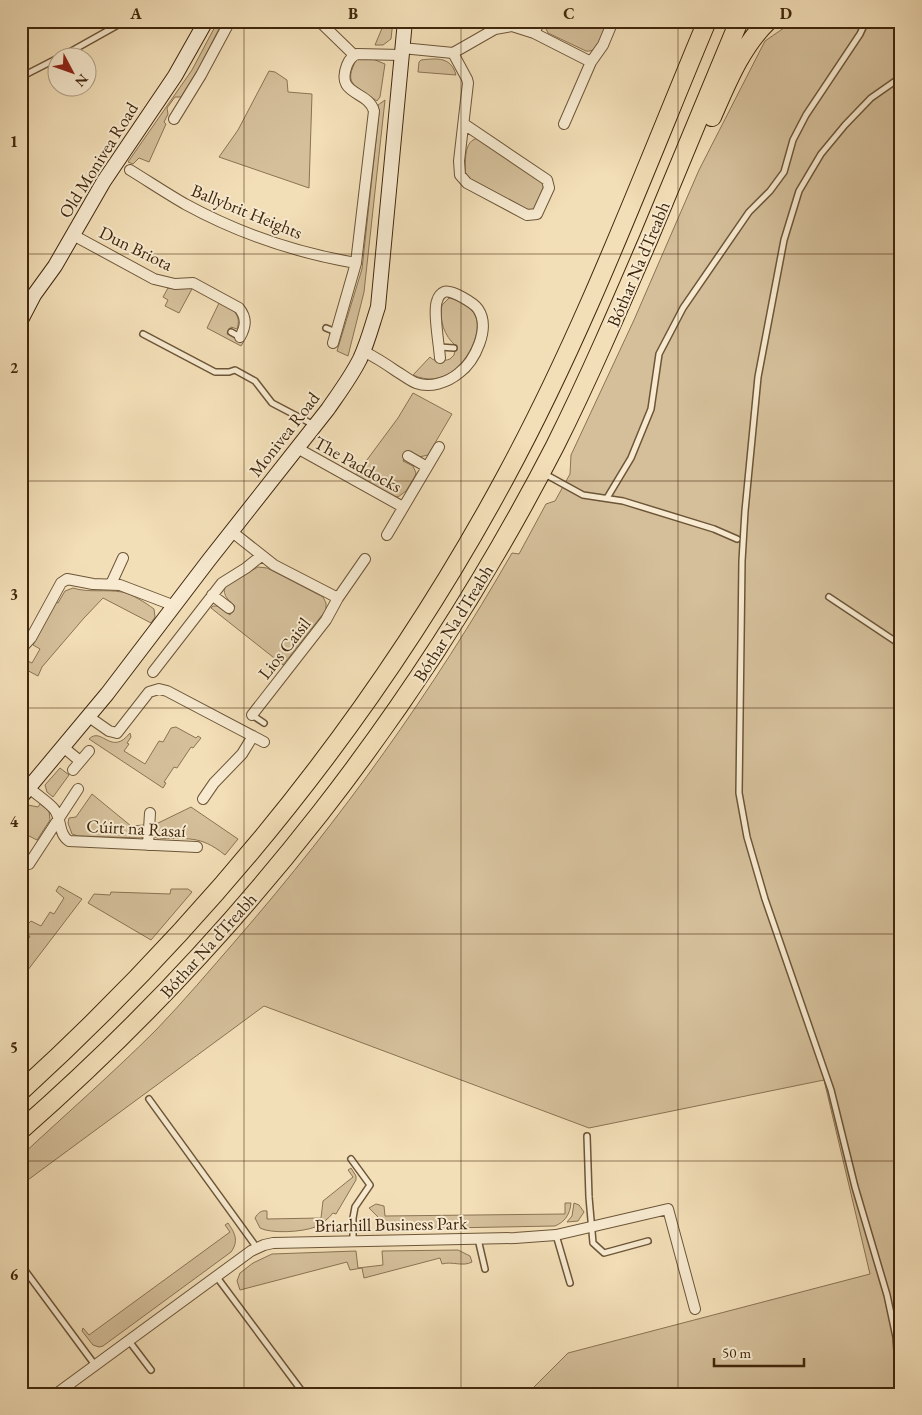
<svg xmlns="http://www.w3.org/2000/svg" width="922" height="1415" font-family="'EB Garamond',serif">
	<rect width="100%" height="100%" fill="#f2deb7"/>
	<filter id="stains"><feTurbulence type="fractalNoise" baseFrequency=".004" numOctaves="4"/><feColorMatrix values="0 0 0 0 .2 0 0 0 0 .09 0 0 0 0 .02 0 0 0 .5 -.17"/></filter>
	<radialGradient id="worn" r=".72"><stop offset=".6" stop-color="#630" stop-opacity="0"/><stop offset="1" stop-color="#630" stop-opacity=".3"/></radialGradient>
	<path fill="#d4bf9a" stroke="#8a7353" d="M218 21H223L198 70 181 97H175L167 108 168 114 164 122 166 124 149 162 139 158 133 164 128 162 192 70Z
		M385 21H393L391 39 383 45H375Z
		M546 21H608C604 32 600 53 586 51L548 33 544 25Z
		M794 21H901V1394H527L568 1353 870 1274 824 1080 589 1128 264 1006 21 1185V1156C66 1114 113 1073 156 1030 184 1001 210 970 237 939 341 819 433 691 512 553L519 554 546 504 555 501 570 474 571 455 634 320 699 170 765 41Z
		M368 57 385 64 380 97 377 101C358 87 341 86 357 59Z
		M421 60C438 58 451 57 456 75L418 72 419 62Z
		M269 71 275 72 287 80 288 92 312 94 309 188 219 157 238 130Z
		M385 100 364 292 348 356 337 351 362 269 379 113 378 105Z
		M479 138 542 180 544 186 535 209 530 211 469 178 465 173C466 160 463 140 479 138Z
		M193 287 179 313 165 306 168 300 163 297 168 288Z
		M449 298C455 299 459 301 463 304 468 307 473 310 475 315 479 323 477 333 474 342 464 367 442 388 413 375L430 357C435 363 444 361 450 359L454 355 456 346C444 336 439 320 442 305Z
		M220 301C232 309 242 314 237 329L231 327 227 334 244 341 241 346 207 328Z
		M413 393 452 414 428 455 419 457 408 451 403 461 413 466 416 473 415 476 406 491 398 497 393 496 355 476 398 418Z
		M258 567 267 568 323 597 326 603V610L283 665 211 608 213 606H217L230 615 235 606C228 600 221 594 226 584Z
		M73 588C89 593 105 589 122 592 132 594 146 603 154 609L155 617 151 623 103 598 84 618 42 667 38 676 21 667V658L32 663 40 649 33 645 55 602 58 603 65 591Z
		M176 727 196 738 198 736 201 738 193 748 191 747 177 768 174 767 164 782 166 783 163 788 89 739C102 726 111 757 130 733L131 737 127 743 129 744 124 751 145 764 159 741 163 742 171 728Z
		M60 768 69 775 53 797 47 792 45 785Z
		M92 794 131 826 144 825 142 838 78 836 72 834 68 823 69 818 76 817Z
		M40 804 49 811 50 820 37 840 29 836 21 849V814L28 805 38 807Z
		M191 807 238 839 225 855C199 834 188 840 157 838L153 836 154 825Z
		M59 886 82 899 21 979V944L30 937 24 928 31 921 41 926 50 912 54 914 64 898 56 891Z
		M171 889H188L192 892 151 940 88 903 94 894 110 895 111 892 170 894Z
		M351 1168 356 1176V1180L336 1214 333 1213C328 1219 322 1224 315 1227 303 1232 271 1234 260 1228L255 1218C258 1213 261 1210 267 1211V1219L321 1218 323 1201 353 1177 348 1170Z
		M565 1203H571C570 1214 565 1222 555 1226L395 1229 384 1223 369 1208 376 1204 384 1206 385 1216 565 1214Z
		M574 1203 579 1205 584 1212 578 1221 567 1222 572 1216Z
		M228 1223C235 1233 239 1241 231 1252L103 1346 99 1347 93 1345 82 1331 83 1328 89 1335 230 1232 225 1225Z
		M458 1250 470 1256 472 1262C463 1267 452 1261 442 1264L440 1258 364 1278 362 1268 350 1270 347 1262 240 1290 237 1281 240 1273 253 1263 272 1254 356 1251 358 1268 383 1265 382 1251Z"/>
	<g fill="none" stroke-linecap="round" stroke-linejoin="round">
		<g stroke="#6d5537" stroke-width="8">
			<path id="lane" d="M59 58 125 21
				M21 77 58 58
				M901 77 871 98 845 125 821 154 799 191 784 240 758 377 745 511 742 561 739 793 747 837 765 899 831 1090 855 1187 887 1295 896 1337 898 1364 901 1373
				M326 328 336 332
				M231 332 240 337
				M143 334 215 372H229L235 370 255 381 272 403 314 425
				M440 347 454 348
				M543 473 583 495 623 501 714 529 737 539
				M607 498 631 458 651 409 659 354 683 308 749 212 770 191 784 172 793 140 806 115 860 34 866 21
				M829 597 901 645
				M252 715 264 723
				M149 1099 257 1248
				M587 1136 589 1197 593 1243 604 1253 648 1241
				M351 1159 370 1185 355 1207 353 1218V1241
				M556 1235 570 1283
				M478 1239 485 1269
				M21 1265 95 1365
				M216 1276 304 1394
				M129 1341 151 1370"/>
		</g>
		<g stroke="#6d5537" stroke-width="12">
			<path id="street" d="M319 21 354 55
				M534 33 540 21
				M402 48 453 53 495 29 512 26 534 33 591 62
				M453 53 467 79 468 83 459 161 460 175 467 183 527 215 537 214 549 188 547 180 464 124
				M174 119 201 75 230 21
				M564 124 591 62 603 45 613 21
				M130 170C148 181 166 193 185 204 238 233 297 253 356 263
				M73 235 154 279 175 284 193 283 239 308C247 318 246 326 240 337
				M333 343 356 263 374 111C368 90 335 96 347 65 349 60 352 56 357 54L401 55
				M363 351C375 357 386 364 396 371 403 375 409 380 416 383 430 388 447 383 459 373 475 361 491 328 478 309 474 303 451 289 444 292 441 293 438 297 437 301 433 311 439 344 440 358
				M297 448 403 507
				M408 456 427 467
				M231 531 274 565 338 598
				M387 535 439 447
				M111 584 123 558
				M212 595 229 608
				M21 649 31 638 61 583 67 579 93 584 120 585 175 606
				M153 672 222 583 246 568 261 556
				M252 715 326 620 338 598 365 559
				M89 717 109 731 117 733 149 692 159 689 167 691 264 742
				M63 747 80 761
				M73 770 89 751
				M29 788C37 795 47 801 54 809 62 819 58 834 69 841L197 847
				M203 799 214 783 242 754 253 736
				M148 845 150 813
				M29 864 78 789
				M56 1394 251 1251 264 1245 273 1243 515 1238 556 1235 668 1209 695 1309"/>
		</g>
		<g stroke="#41270c" stroke-width="16">
			<path id="secondary" d="M21 320 34 295 55 266 104 181 175 76 206 21
				M21 797 107 694 209 560 328 409C339 393 351 377 360 359 368 342 372 325 378 307L405 21"/>
		</g>
		<g stroke="#41270c" stroke-width="20">
			<path id="highway" d="M712 117C727 83 741 47 768 21
				M21 1091C216 913 381 708 506 476 585 330 643 174 707 21
				M21 1130C241 937 421 706 555 446 589 378 619 308 649 238 679 166 709 94 739 21"/>
		</g>
		<use href="#lane" stroke="#f7ead0" stroke-width="5"/>
		<use href="#street" stroke="#f7ead0" stroke-width="10"/>
		<use href="#secondary" stroke="#f7ead0" stroke-width="14"/>
		<use href="#highway" stroke="#f2deb7" stroke-width="18"/>
	</g>
	<path fill="none" stroke="#41270c" stroke-width="1" stroke-opacity="0.55" d="M244 21V1394M461 21V1394M678 21V1394M21 254H901M21 481H901M21 708H901M21 934H901M21 1161H901"/>
	<g text-anchor="middle" dominant-baseline="central" stroke-width="4" stroke-linejoin="round" paint-order="stroke">
		<g font-size="18" fill="#41270c" stroke="#f7ead0">
			<text transform="translate(98 160) rotate(-58)">Old Monivea Road</text>
			<text transform="translate(247 211) rotate(22)">Ballybrit Heights</text>
			<text transform="translate(136 248) rotate(26)">Dun Briota</text>
			<text transform="translate(638 264) rotate(-67)">Bóthar Na dTreabh</text>
			<text transform="translate(284 434) rotate(-52)">Monivea Road</text>
			<text transform="translate(358 464) rotate(29)">The Paddocks</text>
			<text transform="translate(453 623) rotate(-58)">Bóthar Na dTreabh</text>
			<text transform="translate(284 648) rotate(-52)">Lios Caisil</text>
			<text transform="translate(136 828) rotate(3)">Cúirt na Rasaí</text>
			<text transform="translate(208 945) rotate(-48)">Bóthar Na dTreabh</text>
			<text transform="translate(391 1224) rotate(-1)">Briarhill Business Park</text>
		</g>
	</g>
	<rect width="922" height="1415" fill="none" stroke="#f2deb7" stroke-width="55"/>
	<g transform="translate(72 72) rotate(131)"><circle r="24" fill="#f7ead0" stroke="#ae9c82"/>
	<path d="M0-4L9 19L0 12L-9 19Z" fill="#8f2418"/>
	<text y="-8" font-size="14" font-weight="bold" text-anchor="middle" fill="#41270c">N</text>
	</g>
	<path d="M714 1358v8h90v-8" fill="none" stroke="#41270c" stroke-width="2.5"/>
	<text x="722" y="1358" font-size="15" fill="#41270c" stroke="#f7ead0" stroke-width="4" paint-order="stroke">50 m</text>
	<rect x="28" y="28" width="866" height="1360" fill="none" stroke="#41270c" stroke-width="2"/>
	<g font-size="16" text-anchor="middle" font-weight="bold" fill="#41270c">
		<text x="136" y="19">A</text>
		<text x="353" y="19">B</text>
		<text x="569" y="19">C</text>
		<text x="786" y="19">D</text>
		<text x="14" y="147">1</text>
		<text x="14" y="373">2</text>
		<text x="14" y="600">3</text>
		<text x="14" y="827">4</text>
		<text x="14" y="1053">5</text>
		<text x="14" y="1280">6</text>
	</g>
	<rect width="100%" height="100%" filter="url(#stains)"/>
	<rect width="100%" height="100%" fill="url(#worn)"/>
</svg>
